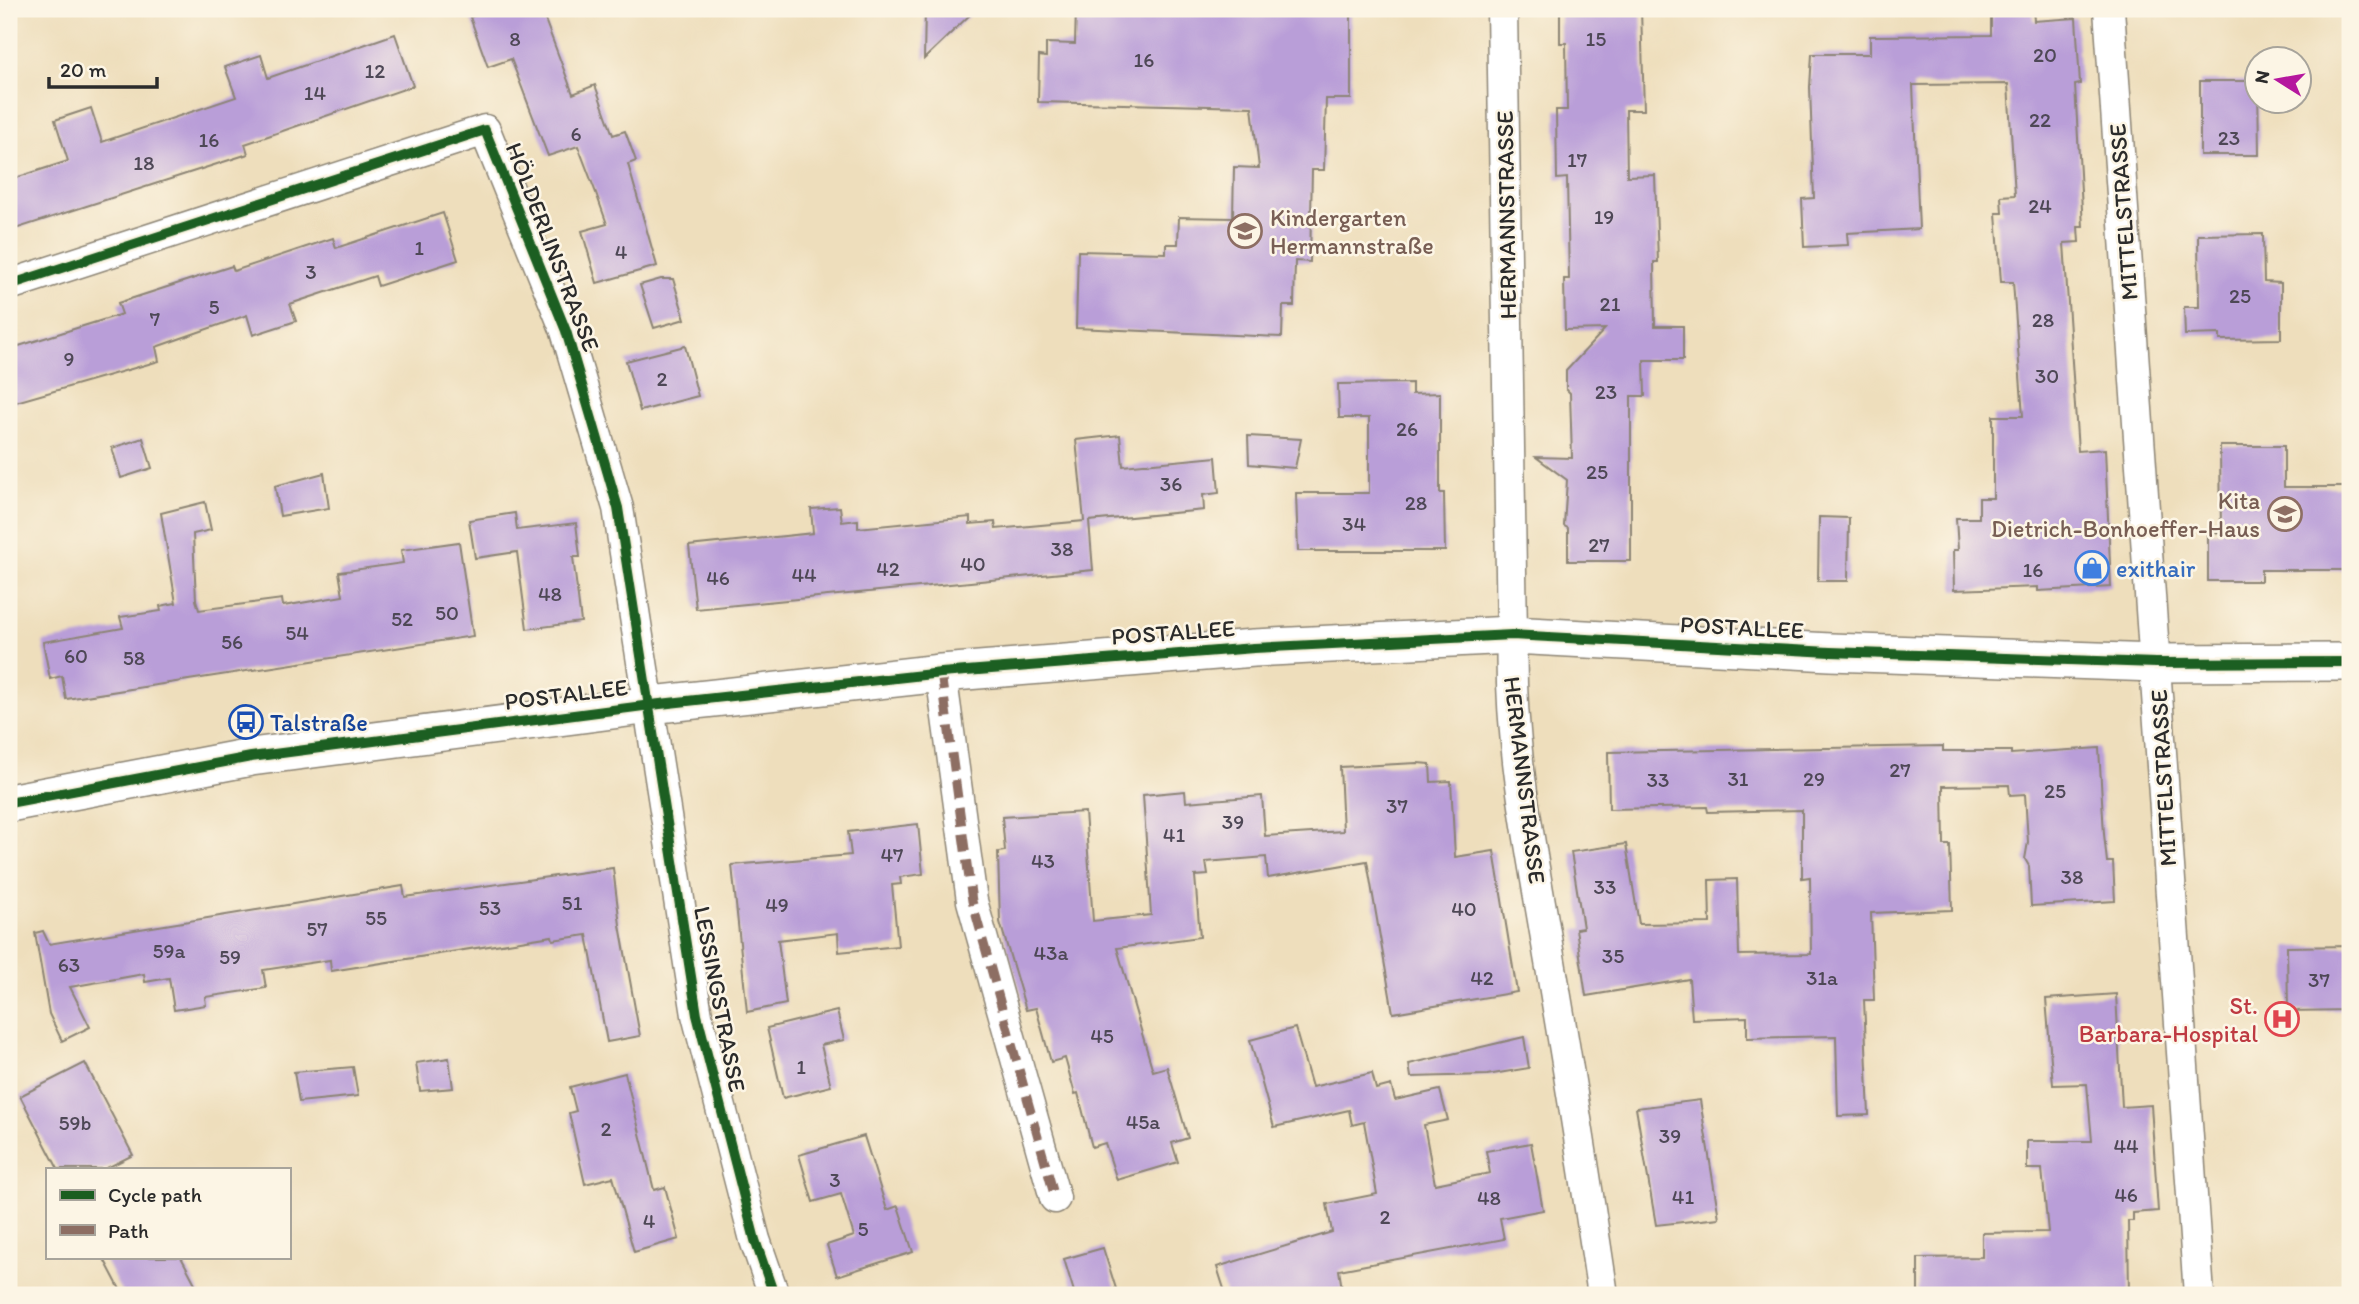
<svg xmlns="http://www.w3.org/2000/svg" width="2359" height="1304" font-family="Itim,sans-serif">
	<rect width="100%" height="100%" fill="#fcf5e5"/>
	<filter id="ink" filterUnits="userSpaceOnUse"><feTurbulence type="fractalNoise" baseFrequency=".0143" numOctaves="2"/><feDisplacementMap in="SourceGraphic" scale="14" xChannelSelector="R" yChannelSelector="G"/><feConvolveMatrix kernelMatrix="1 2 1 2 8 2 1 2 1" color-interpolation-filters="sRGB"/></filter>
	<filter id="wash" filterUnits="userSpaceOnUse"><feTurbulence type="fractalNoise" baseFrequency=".00686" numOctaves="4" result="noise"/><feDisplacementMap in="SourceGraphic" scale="28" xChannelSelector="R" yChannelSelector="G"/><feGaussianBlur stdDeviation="1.57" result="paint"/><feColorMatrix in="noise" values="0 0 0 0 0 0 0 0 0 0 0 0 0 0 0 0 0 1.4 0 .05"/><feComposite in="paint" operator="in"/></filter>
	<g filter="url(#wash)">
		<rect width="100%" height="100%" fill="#eedebc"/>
		<g id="blocks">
			<path fill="#b99ed8" d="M493 9H541L573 94 595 85 613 135 625 131 636 161 628 164 657 266 597 283 582 231 607 224 596 193 578 146 548 156 511 59 488 67 470 17Z
				M925 9H976L924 59Z
				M1076 9H1351V99H1326L1324 170H1312L1310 262 1295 261 1294 306H1283L1282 337 1076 328 1078 251 1166 253V244H1178L1179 217 1233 218 1234 167 1259 168 1252 107 1038 102 1039 56 1046 57V43L1075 44Z
				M1560 9H1641L1644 110H1626L1627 176 1655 175 1658 262H1654L1655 326H1683V360H1644L1645 396H1631V561H1568V528L1564 526 1567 480 1536 457 1572 458 1570 393 1566 389V371L1605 329 1565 330 1564 279H1569L1567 178 1557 179 1556 110H1567L1566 43H1560Z
				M1991 9H2033L2034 21 2076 18 2080 84 2075 85 2083 227H2078L2079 242 2064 243 2078 451 2105 449 2111 587 2038 591V587L1954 590 1953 550H1958L1956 518H1979V498H1993V416H2023L2013 282H2001L1996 213H2002L2001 196 2015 195 2008 84 1913 85 1919 229 1847 233 1848 245 1804 247 1802 199 1814 198 1810 87 1812 54H1870V36L1991 35Z
				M395 34 413 86 245 144 248 154 9 231V180L68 161 55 120 91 108 102 142 236 97 225 67 261 55 268 78Z
				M2200 81H2258L2259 155H2200Z
				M443 213 458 260 378 286 375 276 290 304 296 321 253 335 247 315 156 347 159 361 9 404V349L122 314 118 303 232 266 234 271 333 238 336 248Z
				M2263 234 2264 282 2281 283V339L2220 340V334L2185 335 2184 307H2199L2198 235Z
				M661 279H673L685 319 654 328 640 285Z
				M685 346 698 396 640 411 626 361Z
				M1412 383V394L1440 393V493H1444L1445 551H1298L1296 493H1369V418H1339L1338 384Z
				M1120 435 1123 466 1216 457 1219 493 1203 495 1204 510 1089 521 1093 570 696 609 689 546 813 533 811 509 840 507 842 522 858 520V528L970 517V524L995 522 996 529 1084 521 1076 440Z
				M1248 436 1301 439 1295 468 1249 464Z
				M143 438 152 468 121 478 112 448Z
				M2220 446H2284V487H2348L2350 570H2261V581H2208V533L2221 532Z
				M324 473 329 508 280 516 275 486Z
				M205 502 211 530 193 534 196 600 199 610 282 599 283 606 343 596 339 572 403 563 401 550 459 542 473 636 66 699 62 676 50 679 43 642 123 628 120 617 161 611 160 606 176 603 161 513Z
				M515 513 517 530 576 523 580 557H573L581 622 527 629 517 552 475 558 469 520Z
				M1819 517 1849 518 1848 581H1818Z
				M1943 746V751H2011V754L2099 748 2104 834 2107 862H2113L2115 901 2031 906 2029 866 2025 859 2028 842 2025 794 2010 795 2009 785 1943 786 1944 845H1950L1952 910 1871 913 1874 1000H1864L1869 1115 1838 1116 1836 1036 1747 1038V1017L1692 1019 1689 979 1586 996 1576 929 1583 928 1571 852 1626 844 1639 924 1710 923 1709 880 1737 879 1739 955 1811 954 1810 877 1802 878V810L1708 812 1707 807 1609 809 1608 752Z
				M1417 763 1430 764 1431 782 1451 781 1455 857 1494 851 1517 992 1393 1013 1367 861 1268 878 1266 857 1206 862 1208 875 1195 876 1200 937 1117 948 1153 1071 1167 1067 1188 1138 1172 1143 1178 1162 1117 1180 1105 1143 1092 1147 1078 1093 1075 1094 1065 1058 1051 1062 1036 1008 1026 1010 1000 922 998 852 1005 851 1002 817 1085 812 1093 921 1151 915 1143 795 1185 791 1186 802 1262 796 1265 836 1343 831 1340 767Z
				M918 824 923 874 900 877 901 884 892 885 898 946 839 952 838 933 778 940 786 1004 747 1012 732 865 851 855 848 832Z
				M613 868 620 925 640 1036 607 1042 587 935 553 940 552 936 331 971 330 960 263 970 266 988 205 997 206 1005 174 1010 169 978 145 982 144 974 70 987 90 1027 62 1041 49 1014 35 933 43 931 49 944 403 886 405 897Z
				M2350 946V1010L2288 1011 2287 947Z
				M2116 994 2122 1107 2151 1105 2158 1211 2133 1213V1221H2128L2129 1295H1918V1258L1982 1257V1233L2048 1232 2042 1169H2027V1141H2092L2087 1084 2053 1085 2046 999Z
				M837 1011 844 1040 821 1045 831 1086 783 1098 767 1028Z
				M1295 1028 1312 1087 1372 1073 1376 1089 1391 1085 1395 1100 1440 1090 1448 1120 1424 1125 1435 1184 1490 1173 1486 1151 1531 1143 1543 1210 1500 1218 1504 1239 1339 1270 1343 1295H1226L1217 1267 1332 1232 1327 1204 1377 1194 1364 1122 1352 1125 1349 1110 1274 1127 1250 1040Z
				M1524 1037 1529 1068 1487 1075 1411 1077 1409 1064Z
				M449 1058 453 1088 420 1091 416 1063Z
				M85 1063 133 1155 105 1169H58L20 1096Z
				M353 1067 358 1096 299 1102 294 1072Z
				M625 1073 654 1190 665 1187 679 1239 634 1252 613 1177 585 1184 569 1113 576 1111 570 1087Z
				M1700 1100 1719 1218 1656 1225 1636 1108Z
				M864 1136 887 1210 898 1206 913 1252 837 1276 827 1245 854 1236 841 1194 813 1202 799 1155Z
				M1103 1248 1118 1295H1075L1064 1259Z
				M103 1257H181L201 1295H123Z"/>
		</g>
	</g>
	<g filter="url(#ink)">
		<use href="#blocks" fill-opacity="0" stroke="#8c8474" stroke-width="2"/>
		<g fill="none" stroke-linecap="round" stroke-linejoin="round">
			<g stroke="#8c8474" stroke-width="33">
				<path id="minor" d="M1502 9 1512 635C1508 741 1531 846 1548 950 1568 1065 1586 1180 1603 1295
					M2109 9 2199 1295
					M9 285 485 130 566 331 618 508 697 1015 755 1240 774 1295
					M941 673 972 901 1055 1198"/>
			</g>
			<g stroke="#8c8474" stroke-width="40">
				<path id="tertiary" d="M9 803 251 757 651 705 941 673 1254 648 1512 635 1830 652 2156 663 2350 662"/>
			</g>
			<use href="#minor" stroke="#fff" stroke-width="30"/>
			<use href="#tertiary" stroke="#fff" stroke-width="37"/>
			<path stroke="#8d6e63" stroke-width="9" stroke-dasharray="18 9" stroke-linecap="butt" d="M941 673 972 901 1055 1198"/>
			<g stroke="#fcf5e5" stroke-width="15">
				<path id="cycleway" d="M9 285 485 130 566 331 618 508 697 1015 755 1240 774 1295
					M9 803 251 757 651 705 941 673 1254 648 1512 635 1830 652 2156 663 2350 662"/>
			</g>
			<use href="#cycleway" stroke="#1b5e20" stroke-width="10"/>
		</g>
	</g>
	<defs>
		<g id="school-ring" transform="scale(1.75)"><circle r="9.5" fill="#fcf5e5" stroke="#8d6e63" stroke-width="1.5"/><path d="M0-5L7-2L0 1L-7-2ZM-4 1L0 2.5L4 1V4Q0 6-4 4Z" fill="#8d6e63"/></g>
		<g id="shop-ring" transform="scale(1.75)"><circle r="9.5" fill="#fcf5e5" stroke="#3f7fe0" stroke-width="1.5"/><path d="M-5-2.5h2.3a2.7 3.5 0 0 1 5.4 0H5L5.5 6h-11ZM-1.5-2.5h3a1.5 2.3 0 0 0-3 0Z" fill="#3f7fe0"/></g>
		<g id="bus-ring" transform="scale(1.75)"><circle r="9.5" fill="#fcf5e5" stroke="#1a4fb4" stroke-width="1.5"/><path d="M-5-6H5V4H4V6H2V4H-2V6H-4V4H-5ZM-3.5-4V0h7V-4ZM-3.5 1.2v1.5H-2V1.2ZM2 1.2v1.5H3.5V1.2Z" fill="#1a4fb4"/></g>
		<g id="hospital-ring" transform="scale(1.75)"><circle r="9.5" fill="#fcf5e5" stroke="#e0444e" stroke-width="1.5"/><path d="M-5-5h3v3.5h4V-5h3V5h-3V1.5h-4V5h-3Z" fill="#e0444e"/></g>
	</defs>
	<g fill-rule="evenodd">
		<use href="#school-ring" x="1245" y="231"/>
		<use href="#school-ring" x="2285" y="514"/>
		<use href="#shop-ring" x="2092" y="568"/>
		<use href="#bus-ring" x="246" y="722"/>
		<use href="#hospital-ring" x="2282" y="1019"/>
	</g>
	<g text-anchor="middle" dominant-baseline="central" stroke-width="5" stroke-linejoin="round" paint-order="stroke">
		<g font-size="21" fill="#4e4856">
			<text x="515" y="38">8</text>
			<text x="1596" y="38">15</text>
			<text x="2045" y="54">20</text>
			<text x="1144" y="59">16</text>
			<text x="375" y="70">12</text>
			<text x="315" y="92">14</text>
			<text x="2040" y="119">22</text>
			<text x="576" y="133">6</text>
			<text x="2229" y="137">23</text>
			<text x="209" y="139">16</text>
			<text x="1577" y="159">17</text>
			<text x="144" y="162">18</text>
			<text x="2040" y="205">24</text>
			<text x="1604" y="216">19</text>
			<text x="419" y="247">1</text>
			<text x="621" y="251">4</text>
			<text x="311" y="271">3</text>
			<text x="2240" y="295">25</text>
			<text x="1610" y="303">21</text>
			<text x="214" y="306">5</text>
			<text x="155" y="318">7</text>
			<text x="2043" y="319">28</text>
			<text x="69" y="358">9</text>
			<text x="2047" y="375">30</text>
			<text x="662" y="378">2</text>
			<text x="1606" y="391">23</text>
			<text x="1407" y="428">26</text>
			<text x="1597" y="471">25</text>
			<text x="1171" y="483">36</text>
			<text x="1416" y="502">28</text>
			<text x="1354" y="523">34</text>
			<text x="1599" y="544">27</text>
			<text x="1062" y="548">38</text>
			<text x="973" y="563">40</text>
			<text x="888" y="568">42</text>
			<text x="2033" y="569">16</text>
			<text x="804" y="574">44</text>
			<text x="718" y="577">46</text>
			<text x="550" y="593">48</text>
			<text x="447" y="612">50</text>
			<text x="402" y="618">52</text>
			<text x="297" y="632">54</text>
			<text x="232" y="641">56</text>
			<text x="76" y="655">60</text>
			<text x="134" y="657">58</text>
			<text x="1900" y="769">27</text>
			<text x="1738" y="778">31</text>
			<text x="1814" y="778">29</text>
			<text x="1658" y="779">33</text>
			<text x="2055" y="790">25</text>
			<text x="1397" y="805">37</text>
			<text x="1233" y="821">39</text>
			<text x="1174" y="834">41</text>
			<text x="892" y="854">47</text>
			<text x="1043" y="860">43</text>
			<text x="2072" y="876">38</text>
			<text x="1605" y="886">33</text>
			<text x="572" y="902">51</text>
			<text x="777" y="904">49</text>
			<text x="490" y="907">53</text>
			<text x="1464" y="908">40</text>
			<text x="376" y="917">55</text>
			<text x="317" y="928">57</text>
			<text x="169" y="950">59a</text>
			<text x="1051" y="952">43a</text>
			<text x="1613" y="955">35</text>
			<text x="230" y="956">59</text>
			<text x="69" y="964">63</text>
			<text x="1482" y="977">42</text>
			<text x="1822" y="977">31a</text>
			<text x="2319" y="979">37</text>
			<text x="1102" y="1035">45</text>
			<text x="801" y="1066">1</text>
			<text x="1143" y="1121">45a</text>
			<text x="75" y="1122">59b</text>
			<text x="606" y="1128">2</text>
			<text x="1670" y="1135">39</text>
			<text x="2126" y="1145">44</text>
			<text x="835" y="1179">3</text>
			<text x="2126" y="1194">46</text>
			<text x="1683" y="1196">41</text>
			<text x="1489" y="1197">48</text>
			<text x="1385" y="1216">2</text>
			<text x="649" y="1220">4</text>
			<text x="863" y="1228">5</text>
		</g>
		<g font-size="24" fill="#2b2b2b" stroke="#fcf5e5">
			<text transform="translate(2123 212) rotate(-94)">MITTELSTRASSE</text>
			<text transform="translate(1506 215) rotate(-91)">HERMANNSTRASSE</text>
			<text transform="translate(553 247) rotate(69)">HÖLDERLINSTRASSE</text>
			<text transform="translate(1742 627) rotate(3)">POSTALLEE</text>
			<text transform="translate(1173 632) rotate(-4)">POSTALLEE</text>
			<text transform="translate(566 694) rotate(-7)">POSTALLEE</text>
			<text transform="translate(2163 778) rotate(-93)">MITTELSTRASSE</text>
			<text transform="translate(1525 780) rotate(83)">HERMANNSTRASSE</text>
			<text transform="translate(720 999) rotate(79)">LESSINGSTRASSE</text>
		</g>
		<g font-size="24" fill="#785e54" stroke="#fcf5e5" text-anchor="start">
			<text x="1270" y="217">Kindergarten<tspan x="1270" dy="28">Hermannstraße</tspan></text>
			<text x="2260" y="500" text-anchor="end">Kita<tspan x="2260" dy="28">Dietrich-Bonhoeffer-Haus</tspan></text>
		</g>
		<g font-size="24" fill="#366cbe" stroke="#fcf5e5" text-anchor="start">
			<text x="2116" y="568">exithair</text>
		</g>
		<g font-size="24" fill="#164399" stroke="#fcf5e5" text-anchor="start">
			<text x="270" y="722">Talstraße</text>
		</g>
		<g font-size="24" fill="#be3a42" stroke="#fcf5e5" text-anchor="end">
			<text x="2258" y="1005">St.<tspan x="2258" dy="28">Barbara-Hospital</tspan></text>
		</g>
	</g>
	<rect width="2359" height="1304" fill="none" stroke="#fcf5e5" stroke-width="35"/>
	<rect x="46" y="1168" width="245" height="91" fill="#fcf5e5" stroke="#a8a49b" stroke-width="2"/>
	<rect x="60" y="1190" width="35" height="10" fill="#1b5e20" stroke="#a8a49b" stroke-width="2"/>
	<text x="108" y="1202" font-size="21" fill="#2b2b2b">Cycle path</text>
	<rect x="60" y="1225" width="35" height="10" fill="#8d6e63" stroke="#a8a49b" stroke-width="2"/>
	<text x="108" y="1238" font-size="21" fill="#2b2b2b">Path</text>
	<g transform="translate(2278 80) rotate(281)"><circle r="33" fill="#fcf5e5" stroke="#a8a49b" stroke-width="2"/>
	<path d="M0-5L12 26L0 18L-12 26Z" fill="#b5179e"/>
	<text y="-10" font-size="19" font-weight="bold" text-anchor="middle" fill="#2b2b2b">N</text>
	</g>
	<path d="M49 77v10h108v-10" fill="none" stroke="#2b2b2b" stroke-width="3.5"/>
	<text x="60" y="77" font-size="21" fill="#2b2b2b" stroke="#fcf5e5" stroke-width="5" paint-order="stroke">20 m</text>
</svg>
